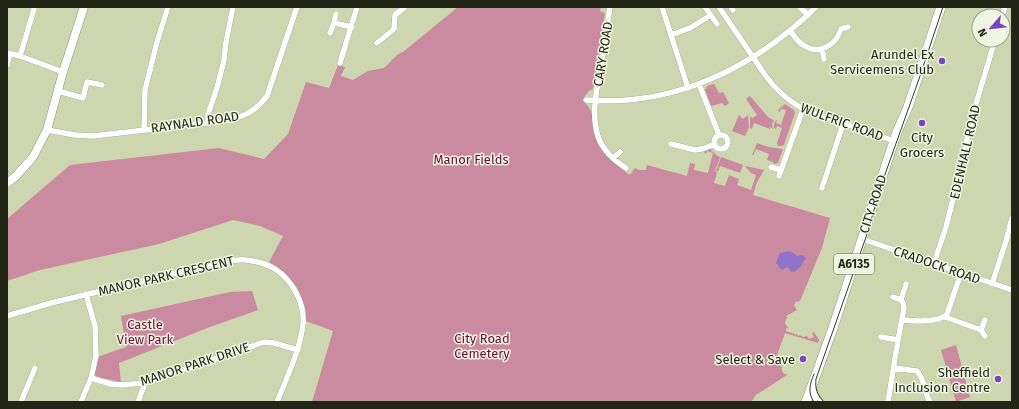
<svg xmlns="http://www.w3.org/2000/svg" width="1019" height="409" font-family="'Fira Sans',sans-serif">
	<rect width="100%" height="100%" fill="#cdd6af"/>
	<path fill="#ca8a9f" d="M458 7H601L600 11 602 12 605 13 593 89 589 91 584 97C585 105 588 105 591 111 593 118 593 126 594 133 599 152 615 164 630 175L635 168 639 170H646L647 165 687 176 690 163 695 164 694 170 708 173 713 153 707 151 706 154 704 152 710 149 715 154 720 157 715 171 717 172 714 183 725 186 729 175 739 179 737 185 751 190 756 175 751 173 745 166 764 170 757 182 753 195 830 218 822 248 800 301 796 302 794 305 797 310 786 316V317H788L786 319 785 323 788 328 786 329V331L789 332 790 333 791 332 793 334 794 333 795 335 797 334 798 336 800 335 801 336H802L803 337 807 336 809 339 814 337 812 333 814 332 819 340 818 343 785 333 776 358 782 361C781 366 781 368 783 373L787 375 756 395 751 402H312L333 331 306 321 297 287 269 262 283 236 260 226 233 220 159 244 40 270 7 281V219L70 165 219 148 264 159 288 134 306 82 329 88 338 65 345 67 341 76 353 80 368 71 384 68 397 55 403 52Z
		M714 84 719 93 723 92 729 103 725 106 722 103 711 106 705 90 707 86Z
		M750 96 768 117 774 120 772 124 773 129 770 127V129L754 123 752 129 750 128V116L752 118 757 115 746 99Z
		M785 104 794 110 795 113 784 145 782 146H778L777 143 782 128 777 126 776 129 774 128V124L776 120H777L776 123 781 125 786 110 781 109 780 112 778 111 779 109Z
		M739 115 743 119 748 115 749 127 745 136 732 131Z
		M757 143 768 147 783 149 778 163 774 164 773 162 767 160 769 154 756 149 753 155H752Z
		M721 157 743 165 740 173 720 166 718 171H716Z
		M252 291 258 310 210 327 119 363 121 382 96 377 94 372 97 357 126 347 121 316 230 292Z
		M956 345 970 397 956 402 941 350Z"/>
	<path fill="#9073c9" d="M790 251 797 256 802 255 806 258 800 267 794 272 790 271 789 268 787 267 782 270 776 263 780 253Z"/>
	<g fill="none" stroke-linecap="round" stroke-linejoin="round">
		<g stroke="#8f9872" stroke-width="6">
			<path id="street" d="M610 7C607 26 604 46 601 65 597 89 590 115 599 139 604 151 615 161 626 168
				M662 7 688 88
				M705 7 717 24
				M719 7 765 75C775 89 787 100 803 109L894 141
				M731 7 733 10
				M800 7 808 15
				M1002 16 1005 7
				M334 23 336 14
				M790 31C794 35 798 42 803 45 819 56 836 45 841 29L848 27
				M330 33 334 23 352 27
				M671 35 690 28 711 15
				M377 43 394 29 395 15 405 7
				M822 49 824 59
				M7 53 20 56 63 72
				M20 56 34 9
				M340 63 357 7
				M7 65 10 54
				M699 84 719 135
				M58 91 83 98 87 82 102 85
				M586 100C674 107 754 68 816 7
				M208 122V114L217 88 224 60 226 42 233 7
				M47 130 75 135 93 136 223 121C243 117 254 113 267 96L297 7
				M144 130 145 90 157 42 168 7
				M714 142a7 7 0 1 1 14 0a7 7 0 1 1-14 0Z
				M671 144 695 150 702 149 715 144
				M613 158 620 152
				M771 167 781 170
				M779 176 803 109
				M822 188 843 124
				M862 239 1012 290
				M934 263 946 227 954 195 973 114 995 40
				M992 284 1006 241 1012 218
				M901 300 906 284
				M7 316 51 303 222 262C229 261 238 259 246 260 256 261 267 264 275 269 292 280 305 303 303 324 300 351 287 377 277 402
				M945 317 981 330 985 336
				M902 320C913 321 940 323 947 314L961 273
				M981 330 985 320
				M881 337 898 340
				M894 368 917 371C925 380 924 392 930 402
				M91 378 111 384 121 385 145 383 264 342 274 343 298 350
				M21 402 35 368
				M81 402 91 378 96 356 95 326 86 294
				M138 402 145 383
				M888 402 898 340 904 308 903 303 901 300 893 297"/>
		</g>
		<g stroke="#8f9872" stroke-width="9">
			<path id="secondary" d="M7 183 16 176 33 157 47 130 63 72 84 7
				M812 387 814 395 819 402"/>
		</g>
		<g stroke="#8f9872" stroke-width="10">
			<path id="primary" d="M806 402 833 328 868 221 877 192 897 132 908 107 941 7"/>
		</g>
		<use href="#street" stroke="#fff" stroke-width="5.5"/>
		<use href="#secondary" stroke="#fff" stroke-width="8"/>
		<use href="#primary" stroke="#fff" stroke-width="9"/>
		<path stroke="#353827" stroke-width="1" d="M814 374C810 384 807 392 814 402
			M824 402C817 395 815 389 816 379L866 237 883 180 919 79 943 7"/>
	</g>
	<g fill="#7646be" stroke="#f0f5e1" stroke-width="1.5">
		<circle cx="942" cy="61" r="4"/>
		<circle cx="922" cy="123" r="4"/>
		<circle cx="803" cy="359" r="4"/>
		<circle cx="998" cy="379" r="4"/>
	</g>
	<g text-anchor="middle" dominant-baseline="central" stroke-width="3" stroke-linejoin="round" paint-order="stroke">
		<rect fill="#f0f5e1" stroke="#606454" stroke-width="1" x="834" y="254" width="40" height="20" rx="3"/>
		<g font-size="12" font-weight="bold" fill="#232617">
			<text x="854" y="264">A6135</text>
		</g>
		<g font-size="13" fill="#232617" stroke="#f0f5e1">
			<text transform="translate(603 54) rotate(-81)">CARY ROAD</text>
			<text transform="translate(195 122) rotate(-8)">RAYNALD ROAD</text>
			<text transform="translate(842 122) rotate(20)">WULFRIC ROAD</text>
			<text transform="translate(965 152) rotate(-77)">EDENHALL ROAD</text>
			<text transform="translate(873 204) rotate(-72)">CITY ROAD</text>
			<text transform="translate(937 265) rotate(19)">CRADOCK ROAD</text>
			<text transform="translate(166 276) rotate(-13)">MANOR PARK CRESCENT</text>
			<text transform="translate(195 364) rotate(-18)">MANOR PARK DRIVE</text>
		</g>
		<g font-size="13" fill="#232617" stroke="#f0f5e1" text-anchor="end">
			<text x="934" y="54">Arundel Ex<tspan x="934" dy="15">Servicemens Club</tspan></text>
			<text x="922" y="137" text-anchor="middle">City<tspan x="922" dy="15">Grocers</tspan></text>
			<text x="795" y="359">Select &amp; Save</text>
			<text x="990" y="372">Sheffield<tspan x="990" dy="15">Inclusion Centre</tspan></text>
		</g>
		<g font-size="13" fill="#690d39" stroke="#f0f5e1">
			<text x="471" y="159">Manor Fields</text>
			<text x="145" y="324">Castle<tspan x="145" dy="15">View Park</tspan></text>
			<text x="482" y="338">City Road<tspan x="482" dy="15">Cemetery</tspan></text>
		</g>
	</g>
	<rect width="1019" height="409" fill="none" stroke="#232617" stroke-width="16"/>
	<g transform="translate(991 28) rotate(242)"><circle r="19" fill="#f0f5e1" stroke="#9ea290"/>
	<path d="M0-3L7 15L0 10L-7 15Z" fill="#7646be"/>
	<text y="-6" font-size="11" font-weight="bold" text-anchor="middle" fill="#232617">N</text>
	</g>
</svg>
